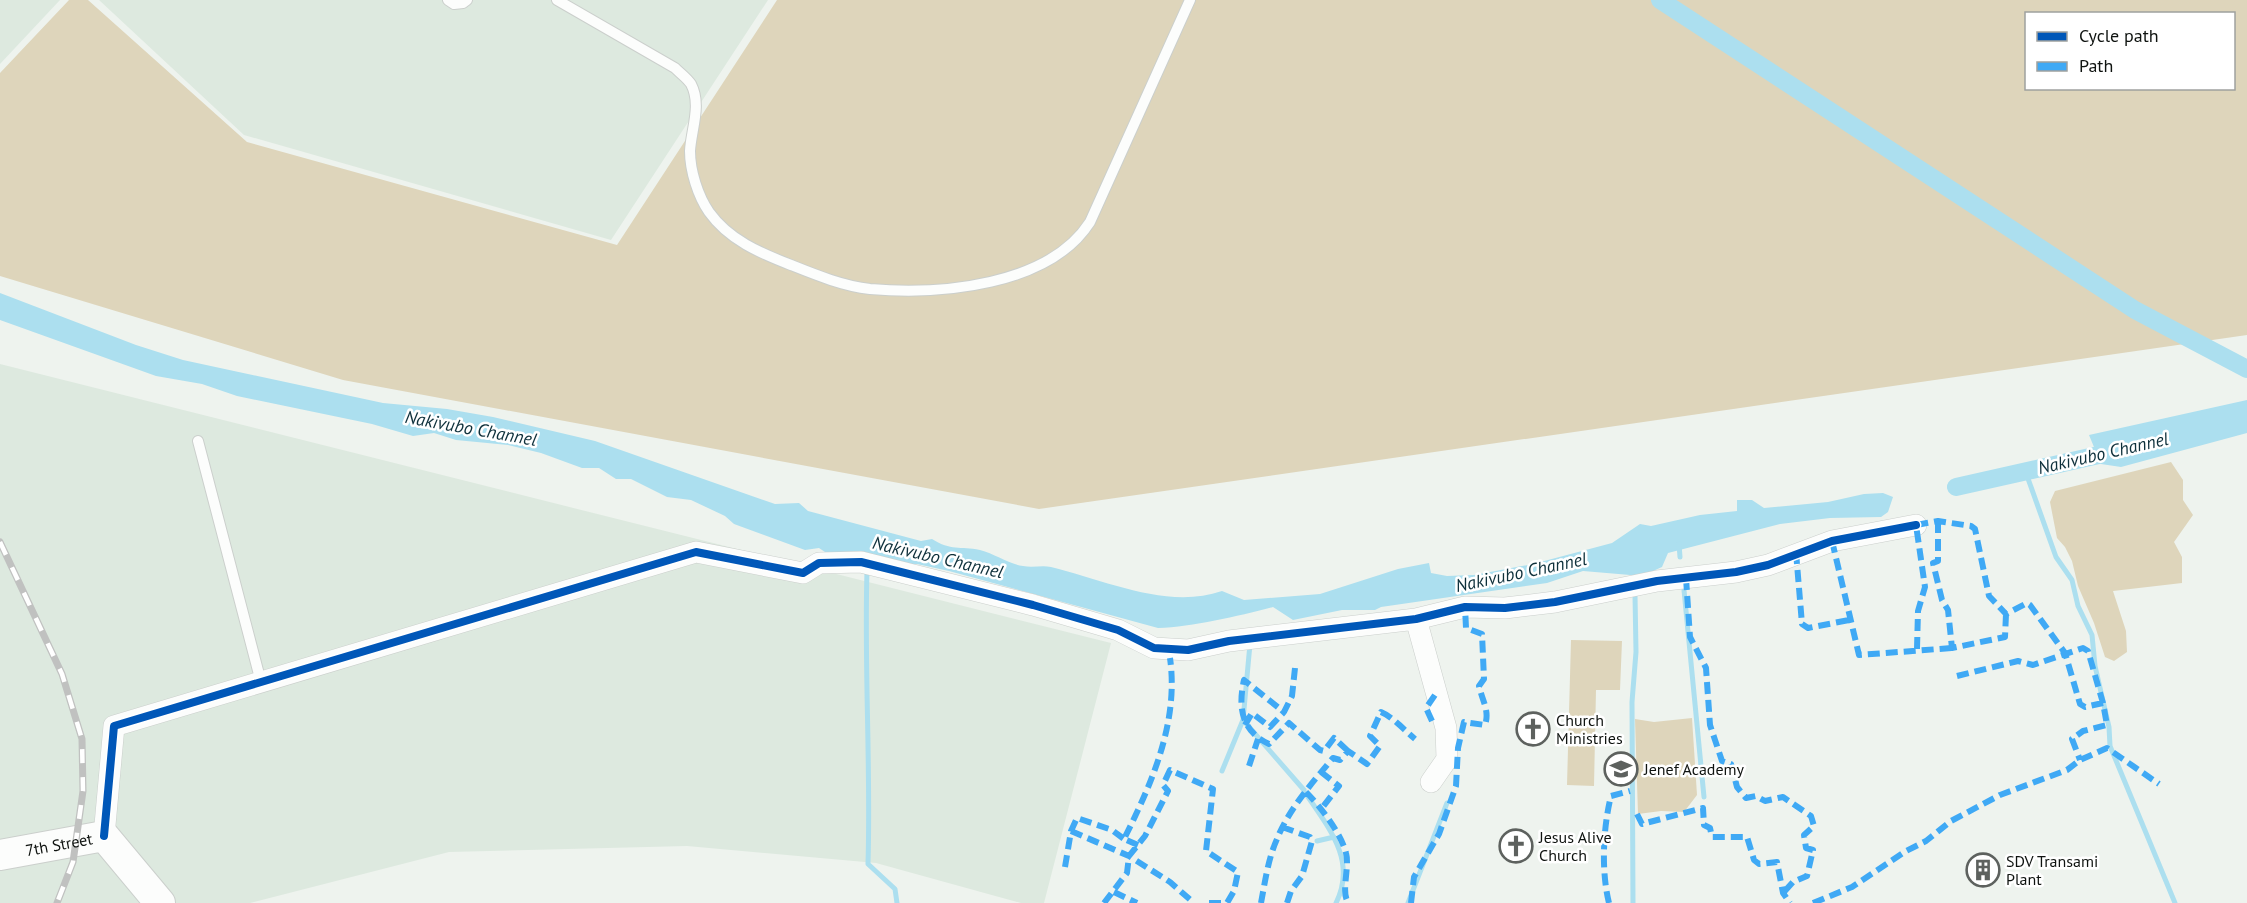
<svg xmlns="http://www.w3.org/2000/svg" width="2247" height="903" font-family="'PT Sans',sans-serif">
	<rect width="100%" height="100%" fill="#eef3ee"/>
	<path fill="#dde9df" d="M0 0H60L0 64Z
		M99 0H768L611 240 244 135Z
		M0 364 1111 643 1044 903H1021L876 863 687 846 449 852 250 903H0Z"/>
	<path fill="#ded5bb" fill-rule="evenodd" d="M69 0H88L247 142 617 245 777 0H2247V335L1039 509 343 380 0 276V73ZM2026 14H2234V88H2026Z
		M2171 462 2183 480V500L2193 515 2174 542 2182 557V583L2113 591 2126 631 2127 652 2114 661 2105 657 2094 623 2078 586 2072 561 2065 547 2057 538 2050 502 2055 491Z
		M1571 640 1622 641 1620 690H1596L1594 786 1567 785Z
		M1692 718 1697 795 1684 812 1661 811 1638 814 1635 719 1654 722Z"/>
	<path fill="#acdfef" d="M0 293 136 345 183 360 383 403 447 409 493 417 595 441 775 504 799 503 808 511 921 541 932 539C951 551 960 546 980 550 995 554 1009 564 1023 566 1033 568 1042 565 1051 567 1105 580 1167 610 1222 591L1244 600 1320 594 1398 569 1429 563 1431 573 1447 576 1474 575 1533 564 1612 543 1640 524 1651 526 1700 515 1737 511V500H1752L1764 508 1828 502 1864 494 1883 493 1893 497 1888 512 1881 517 1830 518 1780 524 1668 553 1662 567 1642 576 1583 571 1547 583 1381 607 1375 610H1342L1293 620 1273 607C1238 616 1193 627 1158 628L949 571 917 564 884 565 834 558 819 548 805 550 734 524 725 516 691 500 667 497 631 479H616L599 468H582L541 453 508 445 456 440 434 433 413 436 372 424 237 396 202 384 156 376 0 320Z
		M2247 400V433L2121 467 2101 464 2089 435Z"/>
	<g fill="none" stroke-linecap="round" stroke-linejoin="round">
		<path stroke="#acdfef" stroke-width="5" d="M2026 473 2056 557 2072 580 2078 606 2092 635 2095 666 2109 727 2110 746 2175 903
			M1679 544 1680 557
			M867 571C864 669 871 766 868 864L895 889 897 903
			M1684 590 1704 797
			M1250 644 1243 720 1304 790
			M1222 771 1243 720
			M1306 794C1329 828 1357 861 1336 903
			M1317 841 1334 837
			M1408 903 1447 803
			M1633 903 1632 702 1636 652 1635 595"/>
		<path stroke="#acdfef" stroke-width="18" d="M1660 0 2135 310 2247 369
			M1956 487 2121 450"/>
		<g stroke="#cbcfcc" stroke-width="12">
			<path id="lane" d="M448 0 454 4 463 3 467 0
				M557 0 675 68C680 73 687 78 691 84 702 105 691 130 690 151 690 171 698 196 709 212 729 240 760 253 791 265 816 275 843 286 870 289 940 295 1049 286 1090 222L1190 0
				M198 441 261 682"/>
		</g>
		<g stroke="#cbcfcc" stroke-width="22">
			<path id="street" d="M1416 619 1446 728 1447 759 1431 782
				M104 836 114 726 696 552 803 573 819 563 861 562 1033 605 1118 630 1154 648 1188 650 1229 641 1416 619 1465 607 1505 608 1555 602 1657 581 1736 572 1768 565 1832 541 1916 525"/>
		</g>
		<g stroke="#cbcfcc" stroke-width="32">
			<g id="secondary">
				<path id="s1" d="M0 855 104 836 160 903"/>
			</g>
		</g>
		<use href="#lane" stroke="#fcfdfc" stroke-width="10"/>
		<use href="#street" stroke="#fcfdfc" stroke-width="21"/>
		<use href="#secondary" stroke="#fcfdfc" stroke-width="30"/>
		<g stroke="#c0c1c0" stroke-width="7">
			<path id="rail" d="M0 542 62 674 82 739 83 791 73 862 57 903"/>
		</g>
		<use href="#rail" stroke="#fff" stroke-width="4.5" stroke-dasharray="14" stroke-linecap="butt"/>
		<path stroke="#3fa9f5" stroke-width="6" stroke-dasharray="12 6" stroke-linecap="butt" d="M1938 521V561L1933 563 1942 600 1948 610 1952 648 2005 637 2006 614
			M1832 541 1859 655 1952 648
			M1796 552 1802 624 1808 628 1849 620
			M1686 578 1690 637 1706 668 1710 725 1722 761 1731 764 1737 787 1746 798 1756 796 1765 801 1783 797 1811 816 1814 826 1804 835 1806 848 1813 850 1807 876 1793 882 1783 893
			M1917 649 1918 611 1925 587 1916 525 1938 521 1971 526 1975 529 1989 596 2006 614 2027 603 2030 605 2065 653 2080 704 2085 707 2103 703 2107 725 2083 731 2072 739 2080 760
			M1295 668 1292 696 1284 712 1244 680C1238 707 1241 731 1269 744L1289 723 1320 750 1324 751 1334 738 1348 751
			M1957 676 2018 661 2033 665 2083 648 2088 651 2103 703
			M1432 721 1426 708 1437 692
			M1245 725 1252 713 1270 727 1284 712
			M1249 766 1258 739
			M1321 772 1339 786 1322 808
			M1306 792C1320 806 1341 833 1346 853 1350 867 1340 895 1349 903
			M1637 814 1642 824 1703 808 1704 825 1710 828 1712 837H1747L1754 860 1759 864 1777 862 1783 893 1790 903
			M1282 827 1310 837 1312 841 1302 876 1291 891 1287 903
			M1071 831 1129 856 1170 882 1194 903
			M1138 845 1124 839C1152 783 1179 722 1170 658
			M1065 867 1071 831 1077 818 1112 830 1124 839
			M1114 892 1137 903
			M1104 903 1127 873 1129 856 1145 836 1168 791 1163 785 1170 770 1213 789 1206 851 1238 872 1234 891 1227 903
			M1209 903H1226
			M1261 903C1265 882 1268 859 1277 839 1289 809 1312 783 1333 758L1340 760 1348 751 1367 764 1380 746 1370 736 1381 712C1393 717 1404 730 1415 739
			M1411 903 1414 877 1439 834 1456 786 1458 748 1464 722 1485 725C1490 711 1482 700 1479 686L1484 679 1482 634 1466 628 1465 607
			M1609 903C1601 871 1603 828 1611 796L1630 791
			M1813 903 1852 887 1906 851 1926 841 1951 821 2000 795 2067 770 2080 760 2107 748 2159 784"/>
		<g stroke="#fff" stroke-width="11">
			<path id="cycleway" d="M104 836 114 726 696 552 803 573 819 563 861 562 1033 605 1118 630 1154 648 1188 650 1229 641 1416 619 1465 607 1505 608 1555 602 1657 581 1736 572 1768 565 1832 541 1916 525"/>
		</g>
		<use href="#cycleway" stroke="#0057b8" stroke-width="8"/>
	</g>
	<defs>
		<g id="church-ring" transform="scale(1.725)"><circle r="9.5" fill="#fff" stroke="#5d615e" stroke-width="1.5"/><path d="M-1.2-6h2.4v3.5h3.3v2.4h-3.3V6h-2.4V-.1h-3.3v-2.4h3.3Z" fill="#5d615e"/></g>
		<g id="school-ring" transform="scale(1.725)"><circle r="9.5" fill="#fff" stroke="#5d615e" stroke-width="1.5"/><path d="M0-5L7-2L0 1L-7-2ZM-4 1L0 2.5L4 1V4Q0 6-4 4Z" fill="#5d615e"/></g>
		<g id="building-ring" transform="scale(1.725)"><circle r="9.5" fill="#fff" stroke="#5d615e" stroke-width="1.5"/><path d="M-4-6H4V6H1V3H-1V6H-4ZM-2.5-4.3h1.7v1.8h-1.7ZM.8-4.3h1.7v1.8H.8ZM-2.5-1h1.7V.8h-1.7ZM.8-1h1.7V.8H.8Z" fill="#5d615e"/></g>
	</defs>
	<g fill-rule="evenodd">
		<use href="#church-ring" x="1533" y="729"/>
		<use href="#school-ring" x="1621" y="769"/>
		<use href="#church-ring" x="1516" y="846"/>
		<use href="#building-ring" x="1983" y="870"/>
	</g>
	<g text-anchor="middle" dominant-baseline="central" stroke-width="5" stroke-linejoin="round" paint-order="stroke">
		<g font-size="16" fill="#0f1310" stroke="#fff" text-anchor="start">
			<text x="1556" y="720">Church<tspan x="1556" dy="18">Ministries</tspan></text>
			<text x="1644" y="769">Jenef Academy</text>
			<text x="1539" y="837">Jesus Alive<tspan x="1539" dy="18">Church</tspan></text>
			<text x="2006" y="861">SDV Transami<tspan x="2006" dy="18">Plant</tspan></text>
		</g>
		<g font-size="16" fill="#0f1310" stroke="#fff">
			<text stroke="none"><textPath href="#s1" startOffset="60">7th Street</textPath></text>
		</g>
		<g font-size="18" font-style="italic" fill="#0e303b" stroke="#fff">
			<text transform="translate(471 428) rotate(10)">Nakivubo Channel</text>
			<text transform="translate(2103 453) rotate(-13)">Nakivubo Channel</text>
			<text transform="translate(938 557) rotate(13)">Nakivubo Channel</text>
			<text transform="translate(1521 572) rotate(-12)">Nakivubo Channel</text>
		</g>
	</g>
	<rect x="2025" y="12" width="210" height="78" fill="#ffffff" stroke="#9fa19f" stroke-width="1.5"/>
	<rect x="2037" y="32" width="30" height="9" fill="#0057b8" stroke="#9fa19f" stroke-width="1.5"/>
	<text x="2079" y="42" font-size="18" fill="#0f1310">Cycle path</text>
	<rect x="2037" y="62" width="30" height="9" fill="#3fa9f5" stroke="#9fa19f" stroke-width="1.5"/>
	<text x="2079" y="72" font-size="18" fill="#0f1310">Path</text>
</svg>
